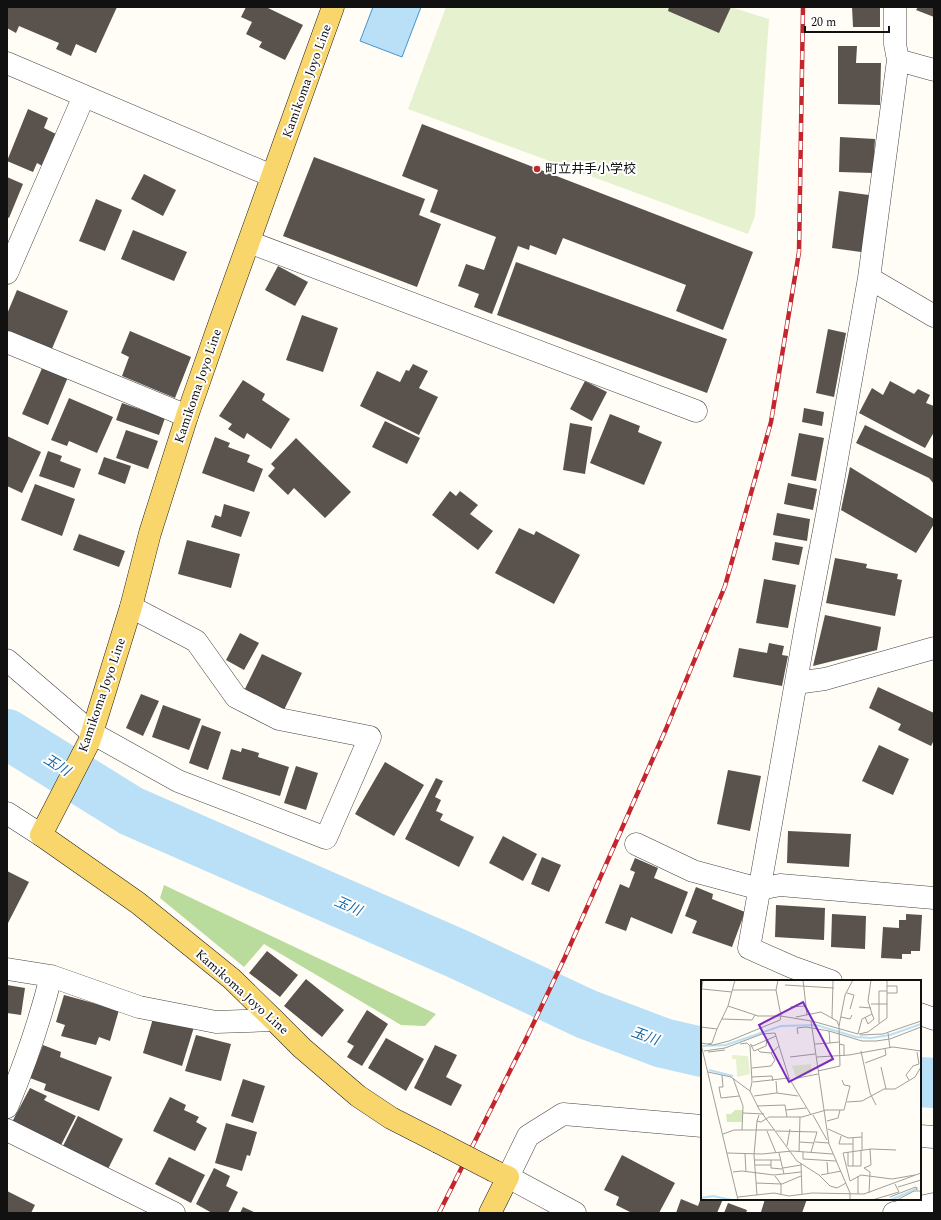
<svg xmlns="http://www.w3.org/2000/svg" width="941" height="1220" font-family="Spectral,'Noto Sans JP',serif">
	<rect width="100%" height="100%" fill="#fffdf5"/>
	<path fill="#b9dc9c" d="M164 885 436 1014 425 1026 401 1025 264 944 244 967 160 898Z"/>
	<path fill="#e6f2cf" d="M446 7H731L769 19 755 216 748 234 408 109Z"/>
	<path fill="#b9e0f7" stroke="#3f96cf" d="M373 7H421L402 57 360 41Z"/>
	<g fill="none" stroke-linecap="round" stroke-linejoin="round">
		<path stroke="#b9e0f7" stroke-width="50" d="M7 734 131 811 458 954 586 1014 663 1043 702 1052
			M920 1082 934 1083"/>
	</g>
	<path fill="#5a524d" d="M7 7H117L96 53 76 44 71 56 56 49 59 43 19 26 16 33 7 28Z
		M246 7H266L303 25 285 60 259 47 262 42 246 34 252 22 241 17Z
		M669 7H731L719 33 668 11Z
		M852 7H880V27H853Z
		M918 7H934V17L916 10Z
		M838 46H857L856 63H881L880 105 838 104Z
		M28 109 48 118 44 128 58 135 44 167 37 163 33 172 7 161Z
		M422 124 753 252 723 330 676 311 686 285 563 238 556 255 530 245 529 250 518 246 492 314 474 307 479 294 458 286 466 264 484 270 496 237 430 212 438 190 402 176Z
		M840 137 875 139 873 173 839 172Z
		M314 157 425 199 419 215 441 224 417 287 283 236Z
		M144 174 176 190 163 216 131 199Z
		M7 177 23 184 9 218 7 217Z
		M839 191 869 195 868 253 832 248Z
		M96 199 122 210 105 251 79 241Z
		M133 230 187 252 174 281 121 259Z
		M516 262 727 339 707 393 497 315Z
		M278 266 308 282 295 306 265 290Z
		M17 290 68 311 51 351 7 333V314Z
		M302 315 338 328 323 372 286 360Z
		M828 329 846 333 834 397 816 393Z
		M130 331 191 357 175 398 122 376 129 357 121 353Z
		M413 364 428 371 419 388 438 397 419 435 360 406 377 371 400 382 406 370 409 371Z
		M43 366 68 377 48 425 22 414Z
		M243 380 265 394 262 400 290 419 271 449 247 433 244 439 228 429 232 424 219 416Z
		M585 381 607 392 592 421 570 409Z
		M890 381 914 394 918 389 930 395 926 403 934 406V432L925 448 859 413 872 388 883 395Z
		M69 398 113 417 97 453 69 441 67 446 51 440Z
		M122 403 165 418 159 435 116 420Z
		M804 408 824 412 822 426 802 422Z
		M610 414 640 426 638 432 662 442 644 485 590 463Z
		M385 421 420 438 407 464 372 447Z
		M570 423 592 427 585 474 563 470Z
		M865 425 934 459V484L929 478 856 443Z
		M126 430 158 441 148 469 116 458Z
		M799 433 824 438 816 481 791 476Z
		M7 436 41 452 22 493 7 486Z
		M215 437 230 443 228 447 250 455 247 462 263 469 254 492 202 473Z
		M296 438 351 492 325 518 294 488 288 495 268 476 275 468 271 464Z
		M48 451 62 456 60 461 81 469 74 488 39 476Z
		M104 457 131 466 125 484 98 474Z
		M850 467 934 519V524L916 553 841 510Z
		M788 483 817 489 813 510 784 504Z
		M35 484 75 499 62 536 21 520Z
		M450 491 456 496 460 491 478 505 470 514 493 531 478 550 432 515Z
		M224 504 250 512 241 537 211 527 215 515 221 517Z
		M777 513 810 519 807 541 773 535Z
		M519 528 534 535 536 531 580 555 554 604 495 573Z
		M79 534 125 551 119 567 73 550Z
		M187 540 240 554 231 588 178 574Z
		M775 542 803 547 799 565 772 560Z
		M835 558 867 564 866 568 898 574 897 579 902 580 895 616 826 603Z
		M764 579 796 585 788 628 756 623Z
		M825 615 881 627 877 650 813 666Z
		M240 633 259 643 244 670 226 660Z
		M769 643 784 646 782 655 788 656 782 686 733 677 739 648 767 653Z
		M262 654 302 673 282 714 242 695Z
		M878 687 934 713V740L931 746 898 730 901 724 869 708Z
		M141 694 159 701 143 736 126 728Z
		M163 705 201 719 189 750 152 737Z
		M202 725 221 732 208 770 189 763Z
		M879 745 909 759 893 795 862 781Z
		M242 748 259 753 258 757 289 767 280 796 222 779 231 749 241 752Z
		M385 762 424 785 394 836 355 814Z
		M296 766 318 773 306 810 284 803Z
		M728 770 761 776 750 831 717 824Z
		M436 778 443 781 435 797 441 800 436 811 443 814 440 820 474 837 459 867 405 839Z
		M788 831 851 834 849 867 787 863Z
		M503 836 537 854 523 881 489 863Z
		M542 857 561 865 549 892 531 884Z
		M635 858 658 868 654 878 688 892 672 934 631 917 626 931 605 923 620 884 629 888 635 872 630 870Z
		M7 871 29 882 7 925Z
		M696 887 713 894 712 899 745 912 732 947 692 933 697 921 685 916Z
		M776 905 825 908 824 940 775 937Z
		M832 914 866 916 865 949 831 947Z
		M906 914 922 915 920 951H911V954H902V959L881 958 883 927 899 928V920H906Z
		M267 951 298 975 280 997 249 973Z
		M306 979 344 1010 322 1037 284 1006Z
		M7 985 25 988 21 1015 7 1013Z
		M64 995 119 1010 110 1041 99 1037 96 1045 61 1036 65 1025 56 1022Z
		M367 1010 388 1024 362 1066 347 1057 354 1046 347 1042Z
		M154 1015 194 1027 182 1066 143 1053Z
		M196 1035 231 1044 221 1081 185 1071Z
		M386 1038 424 1059 406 1091 368 1068Z
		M43 1045 61 1052 60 1057 112 1077 99 1111 44 1090 46 1084 30 1078Z
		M435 1045 457 1055 446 1077 462 1085 451 1106 414 1088Z
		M243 1079 265 1086 253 1123 231 1116Z
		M30 1088 47 1096 44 1100 76 1116 60 1147 12 1122Z
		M170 1097 186 1105 184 1110 199 1117 196 1122 207 1128 195 1151 153 1131Z
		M78 1116 123 1139 108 1169 63 1146Z
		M226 1123 257 1132 250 1156 247 1155 242 1171 215 1163Z
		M622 1155 675 1183 659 1213H632L616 1205 619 1197 604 1190Z
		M169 1157 205 1175 191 1203 155 1184Z
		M214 1168 230 1176 226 1186 238 1192 228 1213H212L196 1204Z
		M7 1191 35 1205 31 1213H7Z
		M702 1195V1199H723L717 1213H676L681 1199 698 1206Z
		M765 1199H807L802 1213H765L761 1212Z
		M728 1203 747 1210 746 1213H724Z
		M243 1207 256 1213H240Z"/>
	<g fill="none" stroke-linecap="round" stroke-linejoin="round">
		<g stroke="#444" stroke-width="23">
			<path id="minor" d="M898 60 934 70
				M7 63 272 176
				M249 242 696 411
				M7 273 84 96
				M869 278 934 316
				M7 342 187 416
				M7 660 92 733 178 781 326 838 370 737 279 719 236 697 196 641 131 607
				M796 683 825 679 934 648
				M7 813 41 835
				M636 844 693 871 760 889 780 885 934 898
				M7 969 51 976 139 1007 216 1022 274 1020
				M831 981 792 967 749 948 806 625 827 515 869 278 898 60 895 44V7
				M920 1014 934 1019
				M7 1107C25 1064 40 1021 51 976
				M7 1130 174 1213
				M920 1136 934 1137
				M575 1213 508 1177 528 1136 563 1114 702 1126
				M894 1213 934 1204"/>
		</g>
		<g stroke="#222" stroke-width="23">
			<path id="major" d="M333 7 221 319 187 416 150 533 131 607 92 733 89 742 41 835 138 903 232 979 274 1020 302 1048 358 1096 391 1118 438 1142
				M490 1213 508 1177 494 1171"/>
		</g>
		<use href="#minor" stroke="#fff" stroke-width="22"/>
		<use href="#major" stroke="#f9d66b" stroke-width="22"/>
		<g stroke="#c4262e" stroke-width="4.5">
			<path id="rail" d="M439 1213 527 1037 565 957 666 729 725 586 771 422 799 252 803 7"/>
		</g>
		<use href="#rail" stroke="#fff" stroke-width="3" stroke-dasharray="9" stroke-linecap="butt"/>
		<g stroke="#222" stroke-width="23" stroke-linecap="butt">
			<path id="major-bridge" d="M438 1142 494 1171"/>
		</g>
		<use href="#major-bridge" stroke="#f9d66b" stroke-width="22"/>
	</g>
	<circle fill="#c4262e" stroke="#fff" stroke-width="1.5" cx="537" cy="169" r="4"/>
	<g text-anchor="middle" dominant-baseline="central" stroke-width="4" stroke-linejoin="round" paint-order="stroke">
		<g font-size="13" fill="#111" stroke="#fff">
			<text transform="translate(307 81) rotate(-70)">Kamikoma Joyo Line</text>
			<text transform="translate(198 386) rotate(-71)">Kamikoma Joyo Line</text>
			<text transform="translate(102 695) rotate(-71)">Kamikoma Joyo Line</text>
			<text transform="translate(242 992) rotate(42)">Kamikoma Joyo Line</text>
		</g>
		<g font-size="13" fill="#111" stroke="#fff" text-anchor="start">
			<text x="545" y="169">町立井手小学校</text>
		</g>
		<g font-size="14" font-style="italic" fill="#1768a6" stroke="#fff">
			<text transform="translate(57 765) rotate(32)">玉川</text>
			<text transform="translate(348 906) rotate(24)">玉川</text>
			<text transform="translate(645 1036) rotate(20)">玉川</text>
		</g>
	</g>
	<g transform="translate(701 980)">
		<rect width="220" height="220" fill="#fffdf5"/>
		<path d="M34 130H42L41 142H26L25 134H30Z" fill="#d5ebbd"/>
		<path d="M31 75 47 76 49 94 36 97 35 79H31ZM110 84 111 94 95 97 91 86Z" fill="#e6f2cf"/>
		<path fill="none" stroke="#b9e0f7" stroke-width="2" d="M1 66 25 65 80 46 115 45 155 57 170 58 189 55 220 44M8 90 32 96M0 218 12 216 31 220M190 220 217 208"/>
		<path fill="none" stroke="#a09f9a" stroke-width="1" d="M77 0 75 10 80 36 110 41 128 164 149 213V220M102 0 106 35M84 5 133 8M1 9 31 12M32 10H75M0 13 2 0M146 13 153 15 149 29M186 13H196V6H186M170 24H186M27 26 34 0M89 27 105 26M158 27 170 28M95 37 120 32 136 41 138 46 139 86 117 91M140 37 149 39 151 35M164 37 167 44 173 39 171 34M131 38 132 0M21 39 51 40 54 35M111 41 157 54 161 39 171 34 167 21 170 0M178 43V11H186M138 46 144 15 152 0M0 47 16 49 27 26 57 36H80L79 40 28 61 12 65 0 63M187 53 189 68M97 54 96 48 105 47 128 51M158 54 167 52 186 38V0M159 55 182 54 220 41M138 62 129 63 128 51 161 61H175L189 59 220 47M0 64 37 220M7 64 11 63 16 49M39 64 46 63 49 66 51 102 49 111M49 64 52 66 75 56M114 64 129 63M138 64 143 65V76M50 65 53 71 65 66 66 60M57 70 59 72 70 73M3 71 24 68 61 54 74 53 88 98 110 135M160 71 169 113 175 125M7 72 24 70M89 77 114 74M116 77 148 75 192 67 220 71M164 83 185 75 184 69M180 87 185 109M51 88 70 86 74 80 70 73 78 66M7 92 30 97 49 111 58 129 96 181 118 195 129 206 136 208 145 203M21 95 22 107H18L20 118 38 116M51 97 71 96 72 101M32 98 42 126 41 150M97 98 117 94M208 100 205 95 212 86 218 84 216 72M75 101 76 113M52 102 88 98M53 116 76 113 97 116M146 122 161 121 183 109H194L214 97 220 87M56 126 84 125 86 137M85 130 105 128M42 133 63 134M58 135 56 141 60 142 68 137H101L125 130H143L149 106 143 105 141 100M112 135 126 160M126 141 137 138 139 130M127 149 147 158 161 157M66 151 75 173M75 151 116 152 110 172M161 152V170M22 154 33 150H74M140 156 138 164H152M152 158V186M99 162 113 163M114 162 128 163M86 166 89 149M195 170 170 169 142 173 149 201 160 195 191 199 214 195M98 172 99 137M102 172V179L135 181M147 172V186H160V171M26 173 61 174 91 171 132 174M78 173 83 194M44 174 45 192M53 180H70M80 180H70V188L81 189M126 182 127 194M100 183 101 214M54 185H70M82 188 100 185M32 192 41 191 73 195 100 192M120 195 140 191M74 196 80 204V214M55 203 81 204 100 196M197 207 220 200M168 213 169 192 163 188 170 185 169 169M157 214V196M56 215 53 175 56 141M37 217 73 213 88 216 111 213 163 214 220 193M189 217 212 208 215 207 216 210M112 220H140M171 220 198 212 194 204M196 220 213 211H220"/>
		<path fill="#7b2cbf" fill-opacity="0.15" stroke="#7b2cbf" stroke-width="2" d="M102 22 132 79 88 102 58 45Z"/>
		<rect width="220" height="220" fill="none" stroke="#111" stroke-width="2"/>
	</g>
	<rect width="941" height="1220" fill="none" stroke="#111111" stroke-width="16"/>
	<path d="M805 26v6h84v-6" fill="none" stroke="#111111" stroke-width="2"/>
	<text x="811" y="26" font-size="12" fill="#111111" stroke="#ffffff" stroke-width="3" paint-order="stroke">20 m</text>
</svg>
